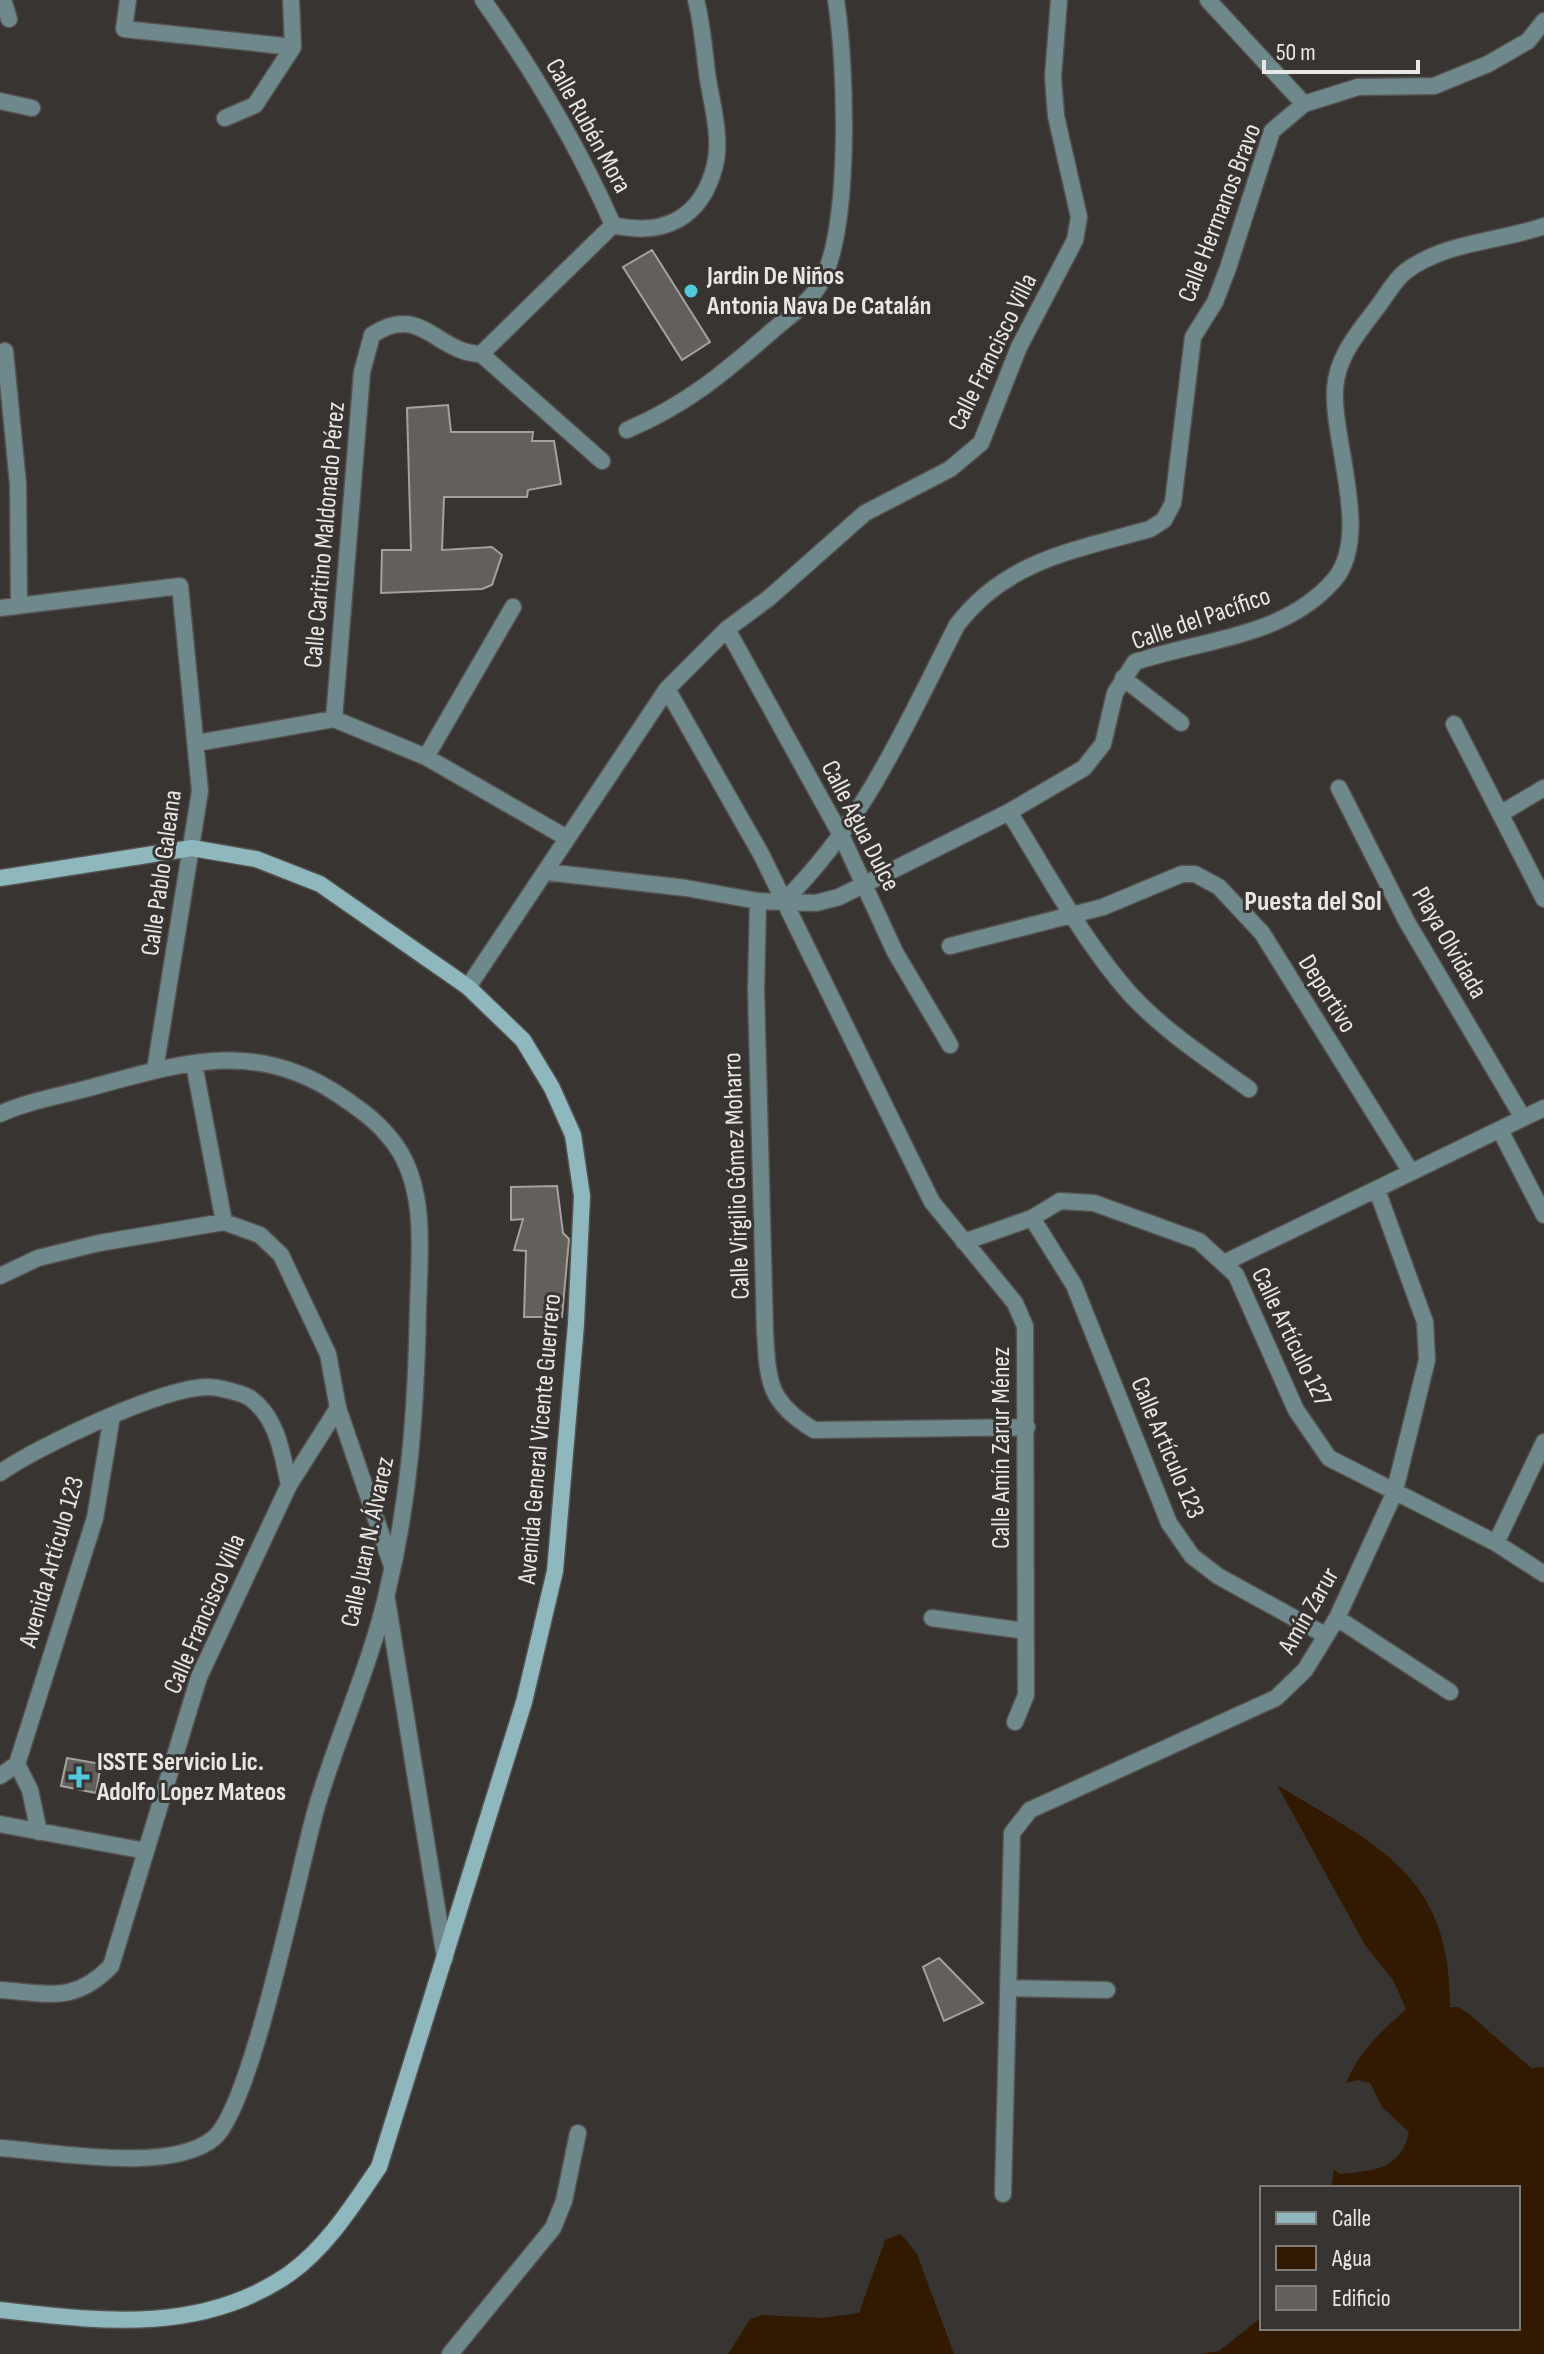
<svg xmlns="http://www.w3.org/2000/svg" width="1544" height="2354" font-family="'Sofia Sans Condensed',sans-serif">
	<rect width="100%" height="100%" fill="#383431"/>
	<path fill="#321a02" d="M1277 1785C1378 1846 1451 1874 1450 2007H1458L1468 2013 1531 2068 1544 2067V2354H1200L1219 2351 1262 2317V2328H1518V2188H1331L1334 2169 1339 2174C1372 2171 1401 2170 1409 2132L1382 2107 1370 2083 1358 2080 1346 2083C1360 2050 1380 2033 1406 2009L1393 1980 1365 1945Z
		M901 2234 917 2254 954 2354H728L750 2319 762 2315 822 2318 859 2313 885 2240Z"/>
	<path fill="#635f5c" stroke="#a5a19e" stroke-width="2" d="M652 250 710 342 682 360 623 267Z
		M448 405 451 432H533L532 441H554L561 484 528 490 527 497H444L442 550 492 547 502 555 492 585 482 589 381 593 382 550H411L407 408Z
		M557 1186 563 1233 569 1239 562 1317H524L526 1251 514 1250 523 1219 511 1220V1187Z
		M67 1758 101 1764 96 1793 61 1786Z
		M939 1958 983 2003 944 2021 923 1967Z"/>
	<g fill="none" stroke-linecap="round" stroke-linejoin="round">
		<g stroke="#54514e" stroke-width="19">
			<path id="street" d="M3 0 9 19
				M128 0 124 29 293 47
				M483 0C533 70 578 146 613 225
				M1208 0 1304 104
				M0 101 32 108
				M225 118 255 105 293 47 291 0
				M613 225C664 237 702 218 715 165 722 137 711 101 707 73 704 49 702 23 696 0
				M5 351 18 484 19 605
				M481 354 602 461
				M627 430C686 405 724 373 772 331 788 317 809 303 820 284 852 230 846 63 836 0
				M0 608 180 586 200 791 155 1070
				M727 629 842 837 895 952 950 1045
				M1123 678 1181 723
				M667 689 761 854 932 1202 1015 1303 1025 1326 1026 1695 1015 1722
				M334 719 362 372 372 335C421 302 436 353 481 354L613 225
				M1454 724 1544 899
				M197 743 334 719 426 757 567 838
				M426 757 513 607
				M1339 788 1407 922 1523 1118
				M1009 812C1046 871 1086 946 1133 997 1167 1033 1209 1060 1249 1089
				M1500 814 1544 788
				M546 872 686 888 758 901 816 903 839 897 1009 812 1084 768 1103 744 1115 693 1135 662C1203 639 1284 638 1334 580 1372 536 1332 442 1335 389 1337 357 1357 334 1376 309 1385 298 1394 280 1406 271 1447 241 1499 242 1544 226
				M758 901 756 990 765 1332C768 1382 768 1402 814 1430L1027 1427
				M784 901C866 820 905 726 957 625 1006 560 1076 550 1150 529L1164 520 1173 503 1193 337 1215 302 1228 268 1272 131 1304 104 1358 87 1434 86 1488 64 1528 41 1544 21
				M950 946 1103 907 1182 874H1195L1219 887 1262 933 1411 1172
				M468 987 667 689 727 629 769 598 865 513 950 469 981 443 1019 347 1075 240 1079 217 1056 116 1053 77 1059 0
				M194 1064 224 1222
				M0 1114C28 1101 60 1096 89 1088 181 1063 254 1038 339 1095 363 1111 384 1126 400 1152 427 1197 419 1259 418 1309 416 1407 410 1498 387 1593 370 1667 337 1737 316 1809 299 1869 252 2106 214 2138 171 2174 56 2152 0 2148
				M1500 1130 1544 1215
				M1032 1218 1074 1285 1169 1523 1192 1556 1218 1576 1325 1635
				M964 1242 1032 1218 1060 1201 1094 1203 1199 1241 1236 1275 1296 1410 1329 1458 1496 1543 1544 1574
				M1226 1262 1544 1108
				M0 1276 38 1258 99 1243 224 1222 260 1235 281 1255 328 1354 338 1408 392 1566
				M0 1473C38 1446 163 1387 208 1387 218 1387 242 1393 250 1398 278 1418 282 1454 289 1485
				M1496 1543 1544 1442
				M387 1600 445 1958
				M932 1618 1025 1631
				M1337 1618 1450 1692
				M17 1764 30 1790 39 1832
				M0 1776 17 1764 95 1518 112 1416
				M0 1824 146 1851
				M1009 1988 1107 1990
				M0 1990C49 1993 74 2004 111 1966L199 1677 289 1485 338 1408
				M1003 2194 1012 1833 1030 1810 1276 1698 1305 1670 1337 1618 1394 1494 1427 1360 1425 1322 1377 1190
				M450 2354 553 2228 564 2201 578 2133"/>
		</g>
		<g stroke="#54514e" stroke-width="19">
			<path id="secondary" d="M0 878 192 848 256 859 320 884 468 987 523 1040 552 1088 573 1135 582 1196 576 1324 555 1571 524 1702 379 2167C353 2205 327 2247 289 2274 201 2335 99 2321 0 2310"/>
		</g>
		<use href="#street" stroke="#6f888c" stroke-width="16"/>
		<use href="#secondary" stroke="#8eb7be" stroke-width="16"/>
	</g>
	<g fill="#53cadc" stroke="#383431" stroke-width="3">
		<circle cx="691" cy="291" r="8"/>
		<path d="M75 1765h8v8h8v8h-8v8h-8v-8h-8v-8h8z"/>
	</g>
	<g text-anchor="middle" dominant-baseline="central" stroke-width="6" stroke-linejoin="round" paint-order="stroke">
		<g font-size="26" fill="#e9e7e5" stroke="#383431">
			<text transform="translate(588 126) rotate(61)">Calle Rubén Mora</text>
			<text transform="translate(1220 213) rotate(-69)">Calle Hermanos Bravo</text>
			<text transform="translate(993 352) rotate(-64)">Calle Francisco Villa</text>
			<text transform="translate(325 535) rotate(-85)">Calle Caritino Maldonado Pérez</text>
			<text transform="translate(1201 619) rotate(-19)">Calle del Pacífico</text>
			<text transform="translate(860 826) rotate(63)">Calle Agua Dulce</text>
			<text transform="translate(162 873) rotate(-82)">Calle Pablo Galeana</text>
			<text transform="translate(1449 943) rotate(60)">Playa Olvidada</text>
			<text transform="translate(1327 994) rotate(58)">Deportivo</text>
			<text transform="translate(737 1176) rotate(-92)">Calle Virgilio Gómez Moharro</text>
			<text transform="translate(1291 1337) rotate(64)">Calle Artículo 127</text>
			<text transform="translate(540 1439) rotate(-85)">Avenida General Vicente Guerrero</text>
			<text transform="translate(1001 1448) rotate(-90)">Calle Amín Zarur Ménez</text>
			<text transform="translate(1167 1448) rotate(67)">Calle Artículo 123</text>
			<text transform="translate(368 1542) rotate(-78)">Calle Juan N. Álvarez</text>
			<text transform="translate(52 1562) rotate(-74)">Avenida Artículo 123</text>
			<text transform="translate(1309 1611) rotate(-60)">Amín Zarur</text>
			<text transform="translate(205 1614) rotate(-67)">Calle Francisco Villa</text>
		</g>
		<g font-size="26" font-weight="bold" fill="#e9e7e5" stroke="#383431" text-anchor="start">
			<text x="707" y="276">Jardin De Niños<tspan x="707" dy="30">Antonia Nava De Catalán</tspan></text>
			<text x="97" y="1762">ISSTE Servicio Lic.<tspan x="97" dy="30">Adolfo Lopez Mateos</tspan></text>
		</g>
		<g font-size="28" font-weight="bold" fill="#e9e7e5" stroke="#383431">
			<text x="1313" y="901">Puesta del Sol</text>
		</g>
	</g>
	<rect x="1260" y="2186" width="260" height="144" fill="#383431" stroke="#7f7c79" stroke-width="2"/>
	<rect x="1276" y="2212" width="40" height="12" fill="#8eb7be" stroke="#7f7c79" stroke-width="2"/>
	<text x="1332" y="2226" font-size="24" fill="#e9e7e5">Calle</text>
	<rect x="1276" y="2246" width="40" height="24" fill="#321a02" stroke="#7f7c79" stroke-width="2"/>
	<text x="1332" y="2266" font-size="24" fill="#e9e7e5">Agua</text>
	<rect x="1276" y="2286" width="40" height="24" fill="#635f5c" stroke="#7f7c79" stroke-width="2"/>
	<text x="1332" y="2306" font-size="24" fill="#e9e7e5">Edificio</text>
	<path d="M1264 60v12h154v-12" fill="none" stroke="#e9e7e5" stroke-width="4"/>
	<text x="1276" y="60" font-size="24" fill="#e9e7e5" stroke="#383431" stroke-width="6" paint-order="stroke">50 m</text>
</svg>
